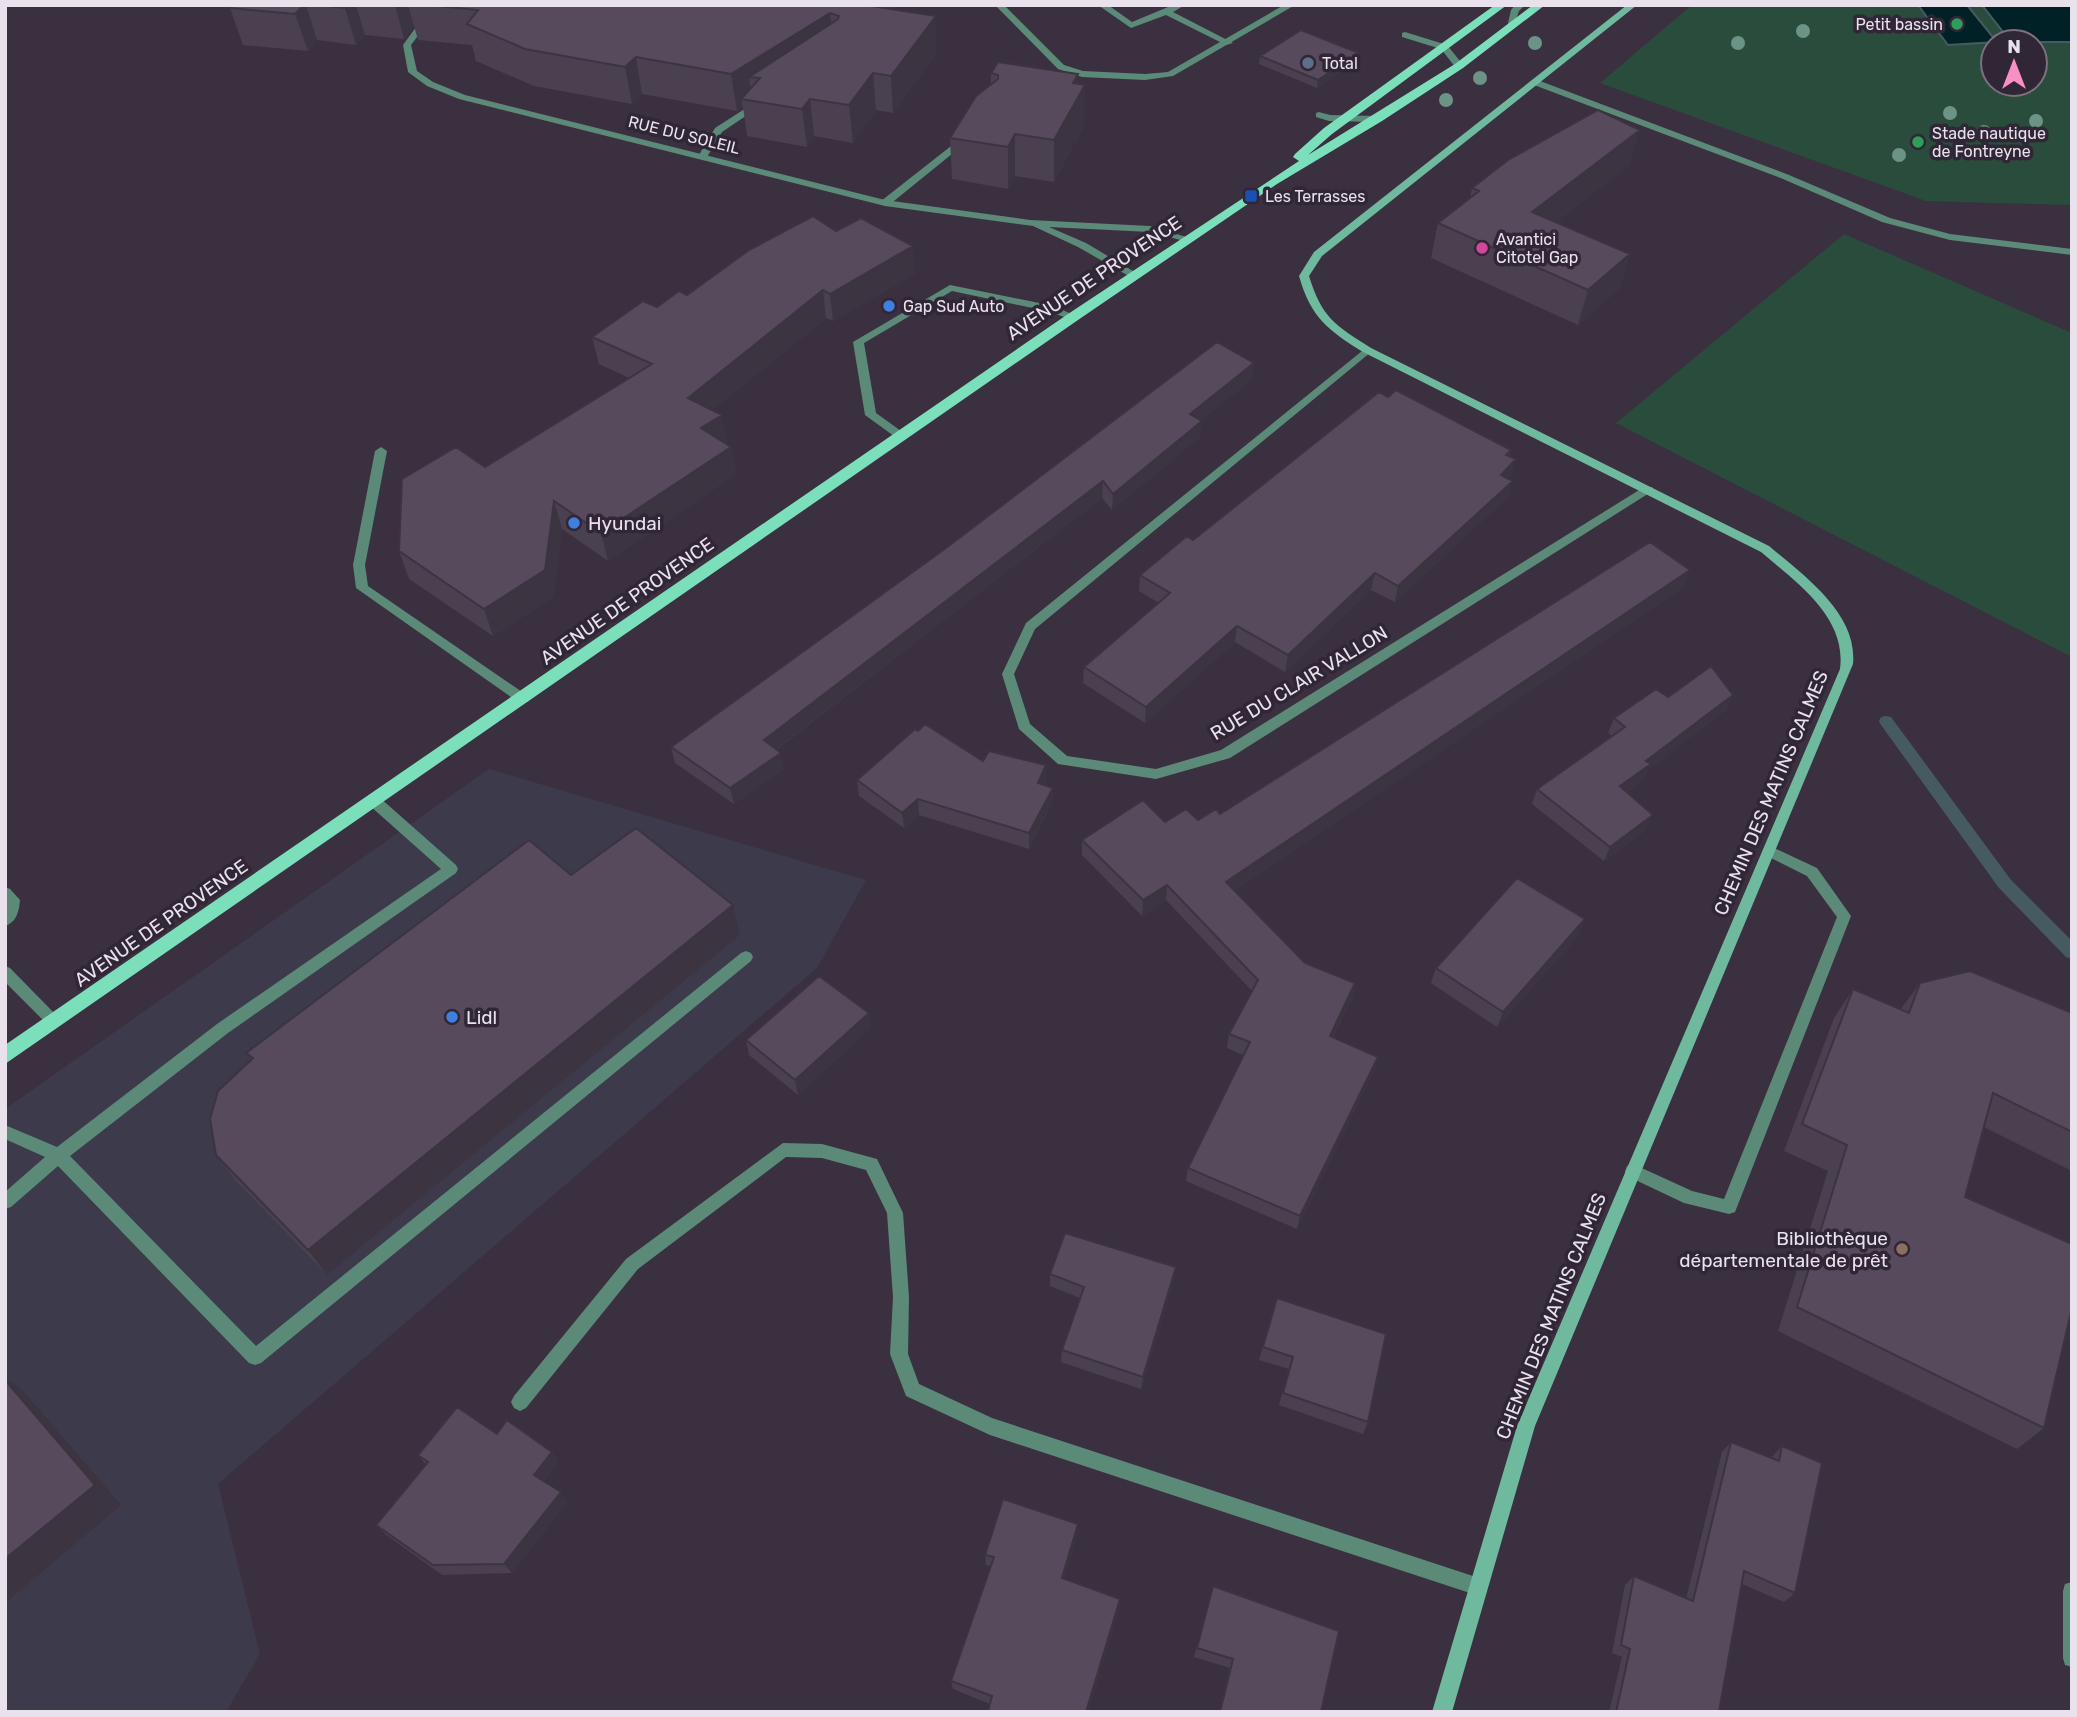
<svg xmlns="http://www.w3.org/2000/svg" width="2077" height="1717" font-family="Rubik,sans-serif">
	<rect width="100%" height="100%" fill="#3b3040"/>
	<path fill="#3c3a4b" d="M489 769 866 880 817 968 218 1484 260 1654 226 1712H5V1109Z"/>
	<path fill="#294c3c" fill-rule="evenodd" d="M1692 5H2072V205L1926 201 1600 83ZM1993 42H2035V84H1993Z
		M1844 234 2072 333V657L1616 423Z"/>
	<path fill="#002126" stroke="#465b61" stroke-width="2" d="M1918 5H1967L1997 42 1948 45Z
		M1982 5H2072V42H2011Z"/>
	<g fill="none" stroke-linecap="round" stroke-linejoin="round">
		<path fill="#465b61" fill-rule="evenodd" d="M1886 716 1891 717 2011 880 2072 941V959L2066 957 1999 888 1881 725 1879 721 1881 717Z"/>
		<path fill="#5c8a78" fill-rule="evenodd" d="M1098 5H1108L1132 22 1173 5H1185L1173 12 1233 43 1226 45 1166 15 1131 28Z
			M1405 32 1447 45 1464 66 1456 68 1441 49 1402 37V33Z
			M1534 81H1540L1789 175 1890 218 1950 234 2072 249V255L1950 240 1882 222 1783 179 1534 85Z
			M754 103 762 105 722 132 707 157H701L699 155 715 128Z
			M1319 112 1330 115 1378 116 1383 119 1378 122 1329 121 1316 117V113Z
			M960 139 968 141 889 205H881V201Z
			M950 285 1054 306 1078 317 1073 320 1047 311 952 291 864 343 876 413 908 436 906 439H898L865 415 853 342Z
			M381 447 387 451 365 565 368 586 528 696 530 699 528 702H518L356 588 353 565 375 451Z
			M374 796 379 797 456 865 458 869 456 873 228 1033 70 1156 256 1346 741 953 746 951 751 953 753 957 751 961 261 1363 255 1365 249 1363 58 1166 11 1207 5 1209V1192L45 1157 5 1139V1125L57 1147 217 1024 441 869 369 805 367 801 369 797Z
			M1770 846 1817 868 1851 916 1737 1207 1735 1212 1729 1214 1684 1203 1627 1176 1625 1171 1627 1166 1633 1164 1692 1191 1724 1199 1837 917 1807 876 1765 855 1763 851 1765 847Z
			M5 887 10 889 20 900C19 911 17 922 5 926Z
			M5 966 10 968 59 1018 62 1022 59 1026 54 1028 49 1026 5 982Z
			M2072 1582V1667L2065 1665 2063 1658V1591L2065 1584Z"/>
		<path fill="#5c8a78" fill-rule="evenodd" d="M432 5H441L411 45 417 71 433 82 465 95 885 200 1030 220 1150 226 1193 239 1188 242 1150 232 1049 227 1086 243 1138 274V278L1134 279 1078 247 1033 226 885 206 459 99 427 86 408 72 403 45Z
			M995 5H1004L1064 65 1083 71 1145 74 1168 72 1284 5H1295L1173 76 1145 80 1082 77 1058 69Z
			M1515 5H1525L1519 11 1513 28H1507L1511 10Z
			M1367 347 1371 348V352L1035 629 1014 674 1030 724 1067 756 1156 769 1221 750 1644 487H1652L1654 490 1230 758 1156 779 1058 764 1019 729 1002 674 1026 623Z
			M783 1143 822 1144 877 1159 903 1213 909 1297 908 1354 919 1384 992 1418 1476 1577 1483 1579 1485 1586 1483 1593 1476 1595 990 1435 906 1396 890 1354 893 1297 887 1213 866 1170 822 1158 786 1157 638 1269 526 1408 520 1411 514 1408 511 1402 514 1396 626 1259Z"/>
		<path fill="#6fba9e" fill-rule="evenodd" d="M1627 5H1637L1322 256 1309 276C1322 318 1335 325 1371 348L1769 546C1803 575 1858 613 1853 664L1535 1426 1452 1712H1432L1517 1426 1840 669C1847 617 1796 582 1761 552L1363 352C1328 330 1311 318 1299 276L1314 252Z"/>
		<path fill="#7cdfbb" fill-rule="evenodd" d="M1495 5H1507L1332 134 1308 155 1455 64 1533 5H1545L1463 68 1382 121 1277 184 1078 320 5 1064V1045L1068 314 1299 161 1293 157 1295 154 1324 128Z"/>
	</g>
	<g fill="#6c9486">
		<circle cx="1803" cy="31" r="7"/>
		<circle cx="1535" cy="43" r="7"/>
		<circle cx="1738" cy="43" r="7"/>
		<circle cx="1480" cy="78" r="7"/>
		<circle cx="1446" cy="100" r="7"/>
		<circle cx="1950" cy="113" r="7"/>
		<circle cx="2036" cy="121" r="7"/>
		<circle cx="1984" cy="132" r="7"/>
		<circle cx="1899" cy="155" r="7"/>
	</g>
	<path fill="#4a404f" d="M233 5H903L889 9 937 53 893 113 876 110 853 143 814 136 807 147 747 136 743 107 737 111 642 94 632 104 534 86 476 61 472 45 418 40 414 26 404 39 365 35 356 45 317 40 308 51 243 45 230 8Z
		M1359 53 1357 61 1317 88 1259 64 1260 56Z
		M991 73 1078 84 1084 126 1054 182 1015 176 1008 189 952 179 950 138 991 84Z
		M1630 165 1556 222 1630 254 1619 289 1578 325 1431 258 1438 223 1470 198 1472 188Z
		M836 231 915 274 833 321 826 318 712 410 727 442 725 443 731 447 736 474 608 561 562 529 553 597 493 636 409 579 399 551 485 467 629 378 599 364 592 337 657 307Z
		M1254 363 1252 379 1201 420 1200 437 1112 510 1102 498 777 749 784 769 734 804 675 763 671 747Z
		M1388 397 1511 450 1509 456 1511 476 1509 479 1508 497 1395 602 1371 590 1285 672 1235 642 1145 723 1083 683 1084 667 1159 603 1139 591 1140 575 1193 540Z
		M1684 587 1234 891 1305 963 1355 983 1352 998 1333 1037 1378 1057 1374 1071 1297 1229 1186 1181 1188 1168 1243 1055 1227 1048 1229 1034 1252 991 1166 900 1142 916 1082 855V840L1165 822 1198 820 1220 814Z
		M1733 695 1726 710 1648 770 1644 779 1627 792 1646 830 1604 861 1532 804 1537 789 1612 736 1608 733 1614 718 1668 697Z
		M983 761 1046 781 1045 785 1053 788 1052 803 1029 849 919 815 904 828 859 796 857 780Z
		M571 875 733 905 740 935 327 1275 236 1181 216 1155 251 1060 246 1053Z
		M1579 935 1497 1027 1431 983 1436 968Z
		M1920 983 2072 1013V1171L1984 1127 1965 1197 2044 1428 2017 1449 1778 1331 1828 1171 1784 1151 1834 1018 1853 989 1901 1009Z
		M869 1013 871 1028 798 1095 749 1055 746 1040Z
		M1176 1267 1174 1280 1141 1389 1061 1362 1062 1350 1080 1298 1050 1286V1274Z
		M1277 1298 1368 1422 1363 1434 1279 1405 1289 1369 1259 1360Z
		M497 1434 552 1452 558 1462 544 1481 567 1502 512 1573 442 1575 385 1534 376 1525 426 1465 418 1455Z
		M1731 1442 1771 1458 1782 1446 1795 1593 1784 1602 1742 1584 1719 1712H1609L1622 1657 1612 1653 1625 1585 1634 1576 1686 1599 1722 1452Z
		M1078 1524 1077 1534 1064 1579 1120 1599 1119 1608 1088 1712H988L990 1704 953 1689 951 1681 991 1566 986 1565 985 1555Z
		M1213 1586 1321 1712H1219L1230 1668 1194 1657Z"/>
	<path fill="#3c3440" d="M304 5H306L317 40 308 51 295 14Z
		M347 5H356L365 35 356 45 345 8Z
		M395 5H408L414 26 404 39Z
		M796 5H903L839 21V16L830 13 834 49 760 78 749 77 752 101 741 99 743 107 737 111 731 74Z
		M936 16 937 53 893 113 891 76Z
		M1359 53 1357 61 1317 88 1318 80Z
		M636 57 642 94 632 104 625 67Z
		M873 73 876 110 853 143 849 105Z
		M1078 74V97L1085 85 1084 126 1054 182V140L1073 83Z
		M810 99 814 136 807 147 802 109Z
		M1640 130 1630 165 1524 247 1532 212Z
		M1015 134V176L1008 189V147Z
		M913 246 915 274 833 321 830 294Z
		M1630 254 1619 289 1578 325 1588 290Z
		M823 290 826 318 693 425 688 398Z
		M1254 363 1252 379 1188 431 1190 414Z
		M722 415 727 442 706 455 701 428Z
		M1202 421 1200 437 1112 510 1113 494Z
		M731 447 736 474 608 561 601 533Z
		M1516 459 1511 476 1497 491 1501 475Z
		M1103 481 1102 498 767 756 764 740Z
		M1513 481 1508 497 1395 602 1398 586Z
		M554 501 562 529 553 597 493 636 484 609Z
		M1690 570 1684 587 1224 898 1226 882Z
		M1375 573 1371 590 1285 672 1288 655Z
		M1237 626 1235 642 1145 723 1146 707Z
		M1733 695 1726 710 1648 770 1644 779 1614 801 1620 786 1646 761Z
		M781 753 784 769 734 804 730 788Z
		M1046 765V781L1038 799V783Z
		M1053 788 1052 803 1029 849V833Z
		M918 799 919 815 904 828 902 813Z
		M1653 815 1646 830 1604 861 1610 847Z
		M1167 885 1166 900 1142 916 1143 900Z
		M733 905 740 935 327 1275 308 1250Z
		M1585 919 1579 935 1497 1027 1503 1012Z
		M1355 983 1352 998 1326 1050 1330 1036Z
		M869 1013 871 1028 798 1095 795 1080Z
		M1378 1057 1374 1071 1297 1229 1300 1216Z
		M1176 1267 1174 1280 1141 1389 1143 1377Z
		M5 1377 24 1392 121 1505 5 1603Z
		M552 1452 558 1462 541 1485 534 1475Z
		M561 1492 567 1502 512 1573 504 1564Z
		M1078 1524 1077 1534 1062 1588V1578Z
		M1120 1599 1119 1608 1088 1712H1086Z"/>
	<path fill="#564a5c" stroke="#3c3440" stroke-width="2" d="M233 5H304L295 14 230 8Z
		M319 5H347L345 8Z
		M428 5H865L936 16 891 76 873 73 849 105 810 99 802 109 741 99 760 78 749 77 838 19 839 16 830 13 731 74 636 57 625 67 525 49 467 24 478 10Z
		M1301 30 1359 53 1318 80 1260 56Z
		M998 62 1078 74 1073 83 1085 85 1054 140 1015 134 1008 147 950 138 976 96 998 79V75L991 73Z
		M1598 110 1640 130 1532 212 1630 254 1588 290 1438 223 1479 191 1472 188 1508 160Z
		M813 216 836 231 861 218 913 246 830 294 823 290 688 398 722 415 701 428 731 447 601 533 554 501 545 570 484 609 399 551 402 479 456 447 485 467 652 364 592 337 643 301 657 307 679 291 687 295 749 250Z
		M1217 342 1254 363 1190 414 1202 421 1113 494 1103 481 764 740 781 753 730 788 671 747 946 548Z
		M1396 390 1511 450 1506 455 1516 459 1501 475 1513 481 1398 586 1375 573 1288 655 1237 626 1146 707 1084 667 1170 593 1140 575 1187 536 1193 540 1379 392 1388 397Z
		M1650 542 1690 570 1226 882 1305 963 1355 983 1330 1036 1378 1057 1300 1216 1188 1168 1250 1042 1229 1034 1258 980 1167 885 1143 900 1082 840 1143 800 1165 822 1186 809 1198 820 1216 809 1220 814Z
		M1711 666 1733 695 1646 761 1651 764 1620 786 1653 815 1610 847 1537 789 1625 727 1614 718 1656 689 1668 697Z
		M925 724 983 761 989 751 1046 765 1038 783 1053 788 1029 833 918 799 902 813 857 780 915 729 918 731Z
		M636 828 733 905 308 1250 216 1155 210 1119 218 1091 253 1058 246 1053 529 840 571 875Z
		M1517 878 1585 919 1503 1012 1436 968Z
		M1970 971 2072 1013V1132L1993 1093 1965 1197 2072 1244V1308L2044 1428 1797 1307 1847 1145 1802 1124 1853 989 1909 1013 1920 983Z
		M819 976 869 1013 795 1080 746 1040Z
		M1065 1233 1176 1267 1143 1377 1062 1350 1084 1287 1050 1274Z
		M1277 1298 1386 1334 1368 1422 1283 1393 1293 1357 1263 1347Z
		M5 1380 95 1485 5 1559Z
		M457 1407 497 1434 507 1420 552 1452 534 1475 561 1492 504 1564 433 1565 376 1525 428 1462 418 1455Z
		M1731 1442 1779 1461 1782 1446 1822 1463 1795 1593 1744 1571 1719 1712H1616L1630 1649 1621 1645 1634 1576 1693 1601Z
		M1003 1499 1078 1524 1062 1578 1120 1599 1086 1712H990L988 1711 992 1696 951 1681 994 1557 985 1555Z
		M1213 1586 1339 1631 1321 1712H1220L1233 1659 1197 1648Z"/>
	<g fill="#2e9e5b" stroke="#312636" stroke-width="2.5">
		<circle cx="1957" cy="24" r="7"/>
		<circle cx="1918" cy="142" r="7"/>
	</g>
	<circle fill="#5c6f8a" stroke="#312636" stroke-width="2.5" cx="1308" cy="63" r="7"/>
	<rect fill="#1a4fb4" stroke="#312636" stroke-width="2.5" x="1244" y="189" width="14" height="14" rx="3.5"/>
	<circle fill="#d1479c" stroke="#312636" stroke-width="2.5" cx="1482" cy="248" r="7"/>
	<g fill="#3f7fe0" stroke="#312636" stroke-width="2.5">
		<circle cx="889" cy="306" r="7"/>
		<circle cx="574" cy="523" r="7"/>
		<circle cx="452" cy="1017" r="7"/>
	</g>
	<circle fill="#8d6e63" stroke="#312636" stroke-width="2.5" cx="1902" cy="1249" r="7"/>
	<g text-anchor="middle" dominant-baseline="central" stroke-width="7" stroke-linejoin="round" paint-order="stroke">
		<g font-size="16" fill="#e9e1ec" stroke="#312636" text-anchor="start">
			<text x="1943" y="24" text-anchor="end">Petit bassin</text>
			<text x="1322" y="63">Total</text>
			<text x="1932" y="133">Stade nautique<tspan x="1932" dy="18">de Fontreyne</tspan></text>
			<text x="1265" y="196">Les Terrasses</text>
			<text x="1496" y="239">Avantici<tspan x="1496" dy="18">Citotel Gap</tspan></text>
			<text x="903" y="306">Gap Sud Auto</text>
		</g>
		<g font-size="16" fill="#e9e1ec" stroke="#312636">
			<text transform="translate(684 135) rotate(14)">RUE DU SOLEIL</text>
		</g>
		<g font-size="19" fill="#e9e1ec" stroke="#312636">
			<text transform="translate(1094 278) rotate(-34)">AVENUE DE PROVENCE</text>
			<text transform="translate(627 601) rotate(-35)">AVENUE DE PROVENCE</text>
			<text transform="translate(1299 683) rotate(-31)">RUE DU CLAIR VALLON</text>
			<text transform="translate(1771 793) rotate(-67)">CHEMIN DES MATINS CALMES</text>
			<text transform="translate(161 923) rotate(-35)">AVENUE DE PROVENCE</text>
			<text transform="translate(1551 1316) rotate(-68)">CHEMIN DES MATINS CALMES</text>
		</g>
		<g font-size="19" fill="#e9e1ec" stroke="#312636" text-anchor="start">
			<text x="588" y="523">Hyundai</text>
			<text x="466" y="1017">Lidl</text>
			<text x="1888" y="1238" text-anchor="end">Bibliothèque<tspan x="1888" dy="22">départementale de prêt</tspan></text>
		</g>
	</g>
	<rect width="2077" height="1717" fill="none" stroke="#e9e1ec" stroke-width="14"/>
	<g transform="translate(2014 63)"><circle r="33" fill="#312636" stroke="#7b717f" stroke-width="2"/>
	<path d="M0-5L12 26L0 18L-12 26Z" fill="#fa8fc6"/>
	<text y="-10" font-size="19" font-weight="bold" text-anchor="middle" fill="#e9e1ec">N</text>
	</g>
</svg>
